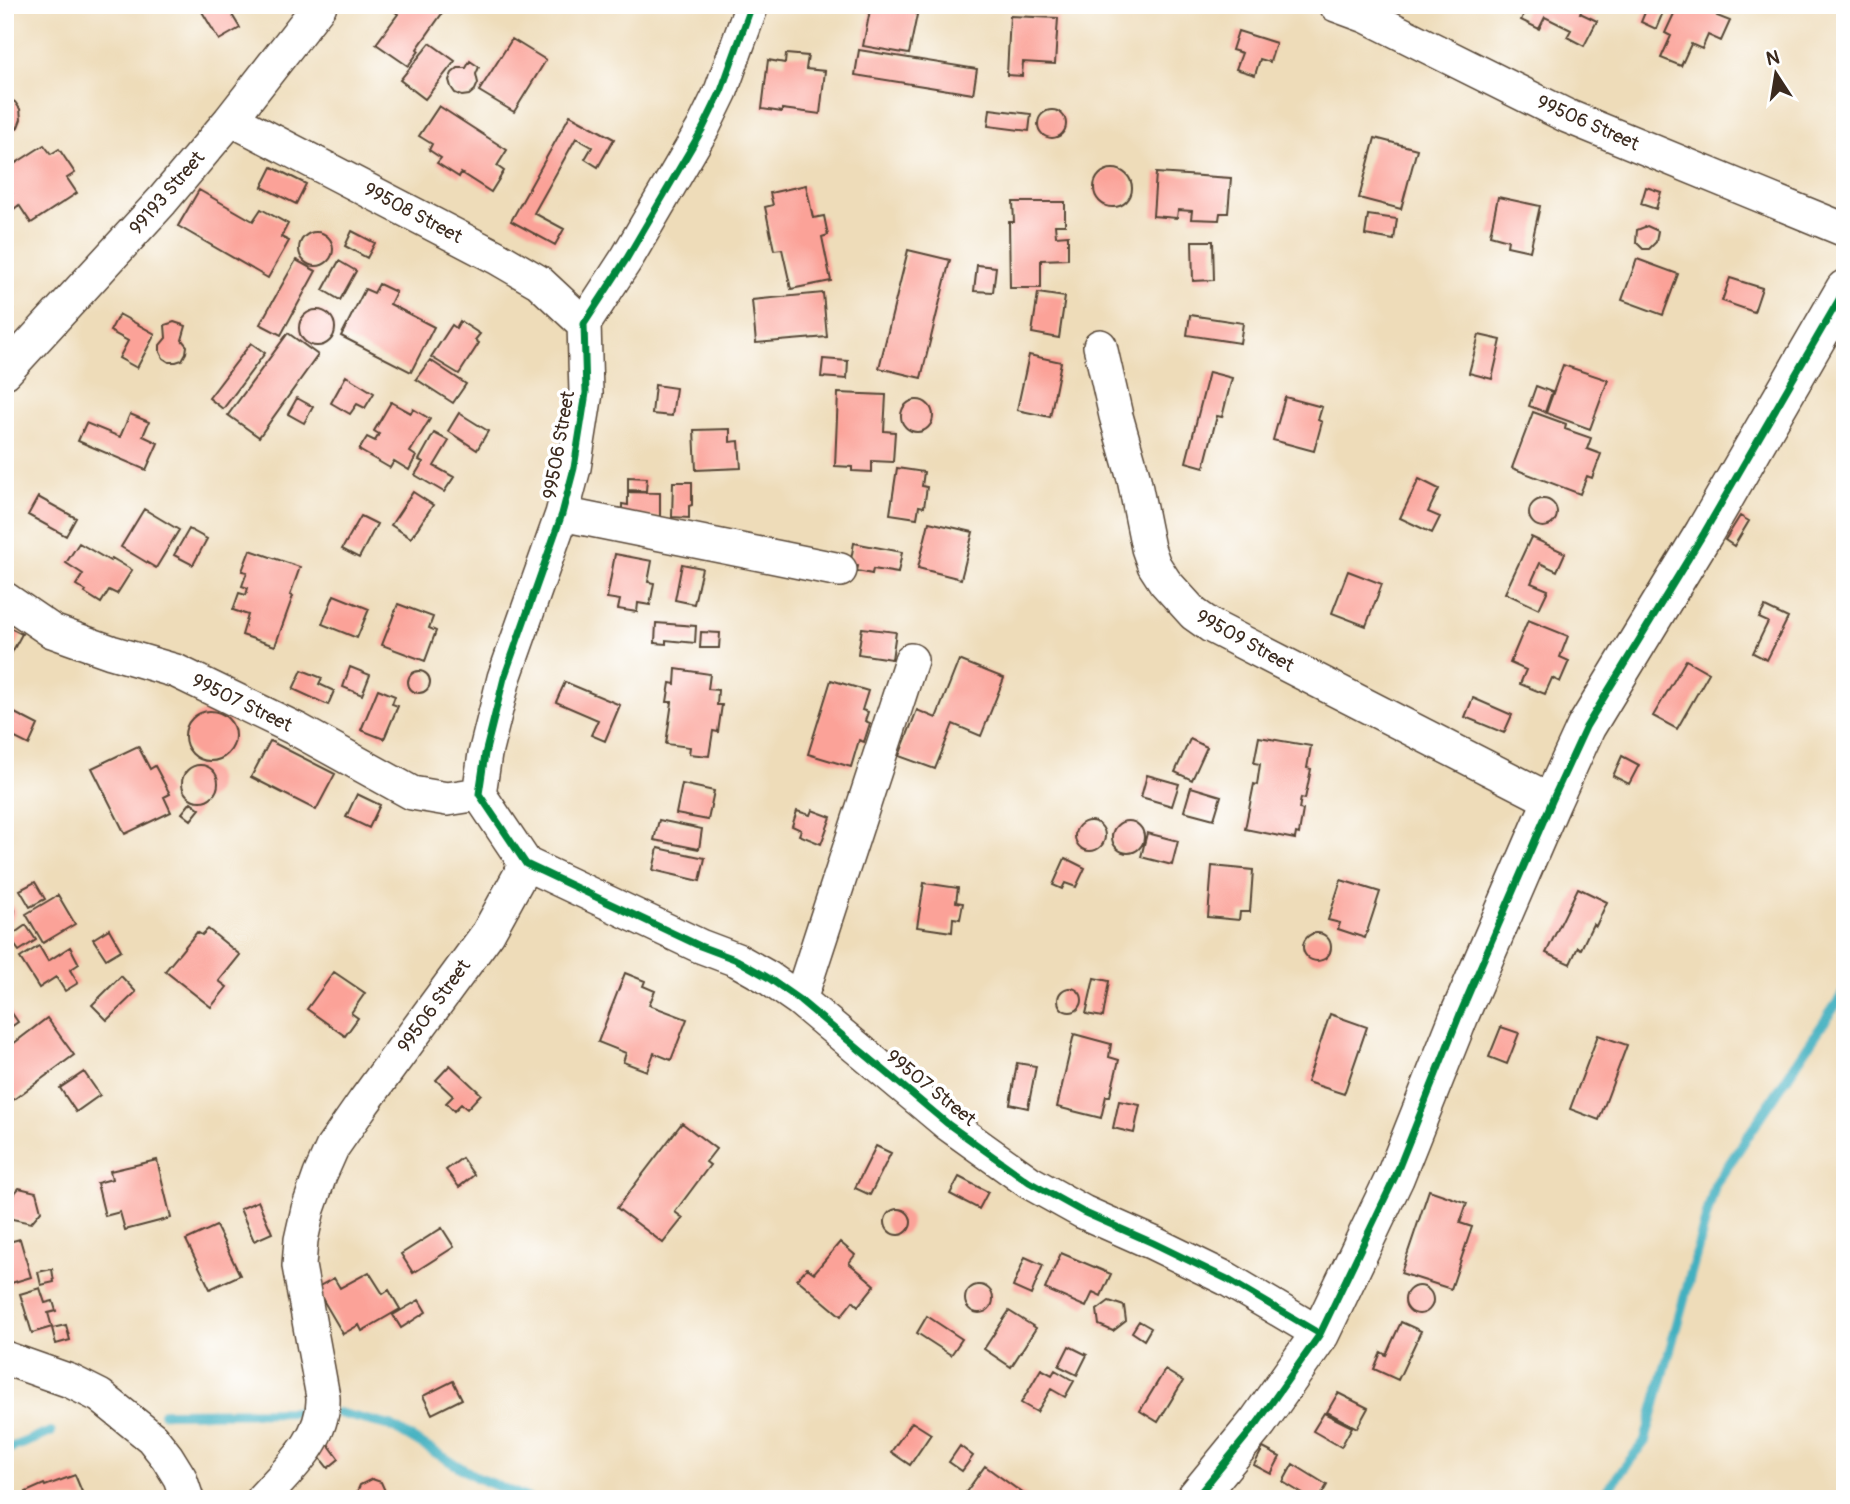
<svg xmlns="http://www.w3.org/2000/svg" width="1850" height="1504" font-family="Pangolin,sans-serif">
	<rect width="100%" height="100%" fill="#fff"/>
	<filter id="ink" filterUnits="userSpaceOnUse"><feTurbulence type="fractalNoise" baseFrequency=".0143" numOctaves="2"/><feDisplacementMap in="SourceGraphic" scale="14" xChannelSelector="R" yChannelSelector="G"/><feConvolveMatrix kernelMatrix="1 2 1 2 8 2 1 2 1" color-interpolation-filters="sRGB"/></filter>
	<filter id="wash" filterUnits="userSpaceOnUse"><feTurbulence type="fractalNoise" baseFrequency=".00686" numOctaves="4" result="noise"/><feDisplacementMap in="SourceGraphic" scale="28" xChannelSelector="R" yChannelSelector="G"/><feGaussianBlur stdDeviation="1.57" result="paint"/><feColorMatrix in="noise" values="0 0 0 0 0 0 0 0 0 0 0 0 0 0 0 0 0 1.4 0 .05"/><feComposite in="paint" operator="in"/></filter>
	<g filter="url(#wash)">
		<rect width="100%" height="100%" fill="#eedcb9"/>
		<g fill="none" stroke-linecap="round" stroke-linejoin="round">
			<path stroke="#43b0c0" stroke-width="10" d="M164 1413 311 1412
				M338 1413 391 1426 478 1478 529 1499
				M5 1450 51 1432
				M1600 1499 1645 1441 1715 1185 1845 991"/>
		</g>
		<g id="blocks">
			<path fill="#fba298" d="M198 5H226L240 28 219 40Z
				M386 5H448L417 49 419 51 408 66 376 44 398 14Z
				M871 5H919L909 54 863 46Z
				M1528 5H1584L1580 13 1597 21 1584 46 1567 37 1571 30 1545 17 1539 29 1521 20Z
				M1648 5H1666L1656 29 1641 22Z
				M1678 5H1722L1717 16 1730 21 1721 41 1708 35 1702 49 1691 44 1681 66 1661 58 1671 36 1665 33Z
				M1010 16 1058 18 1055 64 1023 62 1022 76 1007 75Z
				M1238 31 1276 43 1270 62 1260 59 1255 75 1236 69 1242 53 1232 50Z
				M512 39 546 60 514 112 479 91Z
				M430 43 455 61 425 99 400 80Z
				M859 50 977 69 973 94 855 75Z
				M786 54 808 56 806 69 825 71 820 114 782 109V112L762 109 768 60 785 63Z
				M470 61 479 67 476 74 478 83 475 90 469 95 462 96 455 93 451 87 449 80 452 73 458 68H466Z
				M5 97 15 102 20 109 21 119 18 127 12 133 5 136Z
				M439 106 507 150 497 166 504 171 491 192 461 173 459 177 437 163 441 158 429 150 432 144 419 136Z
				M990 109 1031 114 1029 131 988 126Z
				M1038 124a14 14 0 1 1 28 0a14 14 0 1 1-28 0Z
				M570 115 614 139 598 167 585 159 592 147 576 138 534 213 564 229 555 245 511 221Z
				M1375 138 1417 149 1401 209 1359 198Z
				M44 145 51 154 59 149 75 173 67 178 77 193 31 223 19 205 14 209 6 197 12 193 5 184V170Z
				M272 167 306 184 296 204 262 187Z
				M1094 188a19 19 0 1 1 38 0a19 19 0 1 1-38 0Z
				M1156 173 1231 178 1228 213H1220L1219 220 1191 219 1192 211 1178 210 1177 218 1153 216Z
				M806 185 813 218 824 216 828 235 822 237 831 281 791 289 782 249 774 250 765 207 773 205 770 193Z
				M1646 187 1661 192 1656 209 1641 204Z
				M199 190 253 221 261 209 288 224 281 237 289 241 268 278 178 226Z
				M1498 197 1540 206 1530 251 1507 246 1508 240 1490 235Z
				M1013 202H1065V225H1055L1056 236 1068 235V259L1041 260V288H1010L1009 222H1014Z
				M1368 215 1397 219 1394 240 1365 235Z
				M1647 226 1658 231 1656 242 1649 249H1643L1636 242 1637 230Z
				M352 231 375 243 367 258 345 246Z
				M299 249a17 17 0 1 1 34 0a17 17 0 1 1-34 0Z
				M1192 241H1213L1214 280 1193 281Z
				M908 250 950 260 921 378 879 368Z
				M1637 259 1678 274 1663 315 1622 300Z
				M296 260 316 271 281 335 260 324Z
				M339 261 356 271 340 300 323 290Z
				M977 265 996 267 993 292 974 291Z
				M1730 278 1762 288 1754 312 1722 301Z
				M379 284 396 292 390 304 434 327 411 372 341 336 365 289 374 293Z
				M823 293 827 337 756 343 752 300Z
				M1038 293 1065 297 1059 338 1032 333Z
				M5 303 13 310 5 319Z
				M299 328a18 18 0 1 1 36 0a18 18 0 1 1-36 0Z
				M119 314 155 334 137 368 119 358 128 341 110 331Z
				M1190 315 1243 323 1240 343 1187 335Z
				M460 321 480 334 475 340 479 343 459 374 431 357 452 325 456 328Z
				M174 322 186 326 182 340 187 346 186 353 182 360 176 362H169L163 358 160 352V345L166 338 165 325Z
				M288 333 318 355 259 437 228 415Z
				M1479 335 1501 340 1492 379 1469 373Z
				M251 343 265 353 223 409 209 398Z
				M1029 355 1061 362 1050 417 1017 410Z
				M823 359 848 361 847 379 821 377Z
				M430 360 466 384 453 403 416 379Z
				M1563 365 1608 380 1590 429 1546 413Z
				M1209 372 1232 378 1222 417 1217 416 1204 467 1186 462Z
				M346 376 374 393 365 408 357 404 350 414 331 403Z
				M655 385 676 388 672 416 652 414Z
				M1536 386 1552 392 1545 412 1529 406Z
				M838 393 886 395 884 431 895 432 893 462 872 461V472L852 471V467L835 466Z
				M1285 397 1322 407 1318 420 1322 422 1314 451 1273 440Z
				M297 398 313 407 304 423 288 414Z
				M901 416a16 16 0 1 1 32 0a16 16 0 1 1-32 0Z
				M391 402 411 413 413 409 430 419 410 452 416 456 409 470 394 461 390 468 359 450 367 437 375 441 379 434 374 431Z
				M1533 412 1566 424 1565 429 1591 438 1587 449 1601 454 1592 478 1587 476 1580 494 1512 468Z
				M459 413 488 431 477 450 448 431Z
				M130 414 149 422 143 436 158 443 146 470 78 441 86 423 120 437Z
				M730 429V442L739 441 741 468 696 470 694 430Z
				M434 433 449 441 434 466 454 477 444 492 415 475 423 462 419 460Z
				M897 468 924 472 922 486 927 487 924 507 919 506 917 518 890 514Z
				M628 477 647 478 646 491 628 490Z
				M1419 479 1439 489 1428 512 1440 517 1432 533 1400 518Z
				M673 482H692V505L689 506V518L672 517Z
				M413 492 433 505 411 538 391 525Z
				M628 492 660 493V517L622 516V504L628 505Z
				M38 497 76 518 66 536 28 515Z
				M1529 513a14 14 0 1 1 28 0a14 14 0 1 1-28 0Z
				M144 509 179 530 156 568 121 547Z
				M361 516 377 524 359 558 342 549Z
				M1740 516 1749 521 1734 546 1725 540Z
				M929 522 973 532 961 579 918 568Z
				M189 529 207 539 193 565 174 555Z
				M1531 537 1565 553 1557 571 1540 563 1531 583 1548 590 1539 609 1505 593Z
				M79 543 110 561 112 558 132 570 117 594 109 590 101 603 85 593 86 591 76 585 83 574 66 563Z
				M854 543 902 552 898 573 873 569 872 574 857 571 858 566 850 565Z
				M250 550 300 567 290 595 293 596 275 646 242 635 248 615 233 610 239 593 246 595 248 588 242 586 247 572 242 571Z
				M615 554 652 561 648 582 654 583 650 605 638 603 637 612 618 609 620 600 607 598Z
				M682 564 702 568 694 604 675 600Z
				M1348 571 1382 584 1366 626 1332 613Z
				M334 595 369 609 357 638 322 624Z
				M398 604 433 617 429 628 436 631 425 661 382 645Z
				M1765 607 1788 618 1767 660 1753 653 1768 622 1759 618Z
				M1528 620 1568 636 1560 657 1569 661 1560 682 1552 678 1545 694 1520 684 1526 670 1510 663Z
				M656 623 696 626 695 643 666 640V644L655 643Z
				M5 625 22 634 5 665Z
				M862 628 896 632 892 659 858 654Z
				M701 632 720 633 719 648H700Z
				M959 660 1004 678 981 736 953 724 935 769 899 756 917 710 936 718Z
				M1686 660 1709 673 1677 729 1653 716Z
				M350 667 370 675 362 695 343 687Z
				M676 669 710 674 708 689 718 690 717 705H722L718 732 713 731 709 756 689 754 690 747 666 744 672 702H667L670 683 675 684Z
				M302 670 322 678 319 684 334 691 328 705 293 689Z
				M408 682a11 11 0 1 1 22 0a11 11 0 1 1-22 0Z
				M831 680 868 691 862 710 868 712 865 721 870 723 864 742 859 740 851 767 808 754Z
				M565 682 620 705 605 741 591 735 598 720 556 702Z
				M378 689 395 696 392 704 398 706 384 739 361 730Z
				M1473 698 1512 715 1504 733 1465 717Z
				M5 708 38 725 29 745 5 733Z
				M185 736a25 25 0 1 1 50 0a25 25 0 1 1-50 0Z
				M1259 737 1311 746 1307 768 1311 769 1305 799 1301 798 1299 809 1303 810 1299 834 1296 833 1295 839 1245 829 1254 784 1257 785 1260 764 1254 763Z
				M1190 739 1207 747 1192 780 1175 772Z
				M270 741 335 774 316 810 251 777Z
				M138 746 150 769 155 766 170 794 164 797 171 812 125 834 92 768Z
				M1622 756 1639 765 1629 784 1613 776Z
				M182 783a18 18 0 1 1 36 0a18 18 0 1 1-36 0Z
				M1147 775 1179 784 1172 806 1141 797Z
				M682 784 714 791 708 820 676 814Z
				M1191 787 1221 796 1214 819 1184 811Z
				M357 794 380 805 369 828 346 817Z
				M191 802 200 809 191 820 182 813Z
				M812 810 831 817 821 844 799 835 801 830 792 826 797 811 810 815Z
				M659 820 702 829 699 849 654 840Z
				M1075 836a15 15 0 1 1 30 0a15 15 0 1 1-30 0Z
				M1112 837a16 16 0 1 1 32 0a16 16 0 1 1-32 0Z
				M1147 833 1178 841 1172 865 1141 857Z
				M658 848 705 858 700 881 653 870Z
				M1065 858 1085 868 1076 887 1065 883 1062 889 1053 885Z
				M1212 866 1253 870 1250 912H1240L1239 920 1208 917Z
				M1341 880 1380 892 1365 938 1338 929 1340 923 1328 920Z
				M35 882 45 899 30 907 20 890Z
				M924 883 958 888 956 902 963 903 960 919 953 918 952 932 917 927Z
				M1578 888 1607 902 1596 926 1593 924 1581 949 1578 947 1570 964 1546 953Z
				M58 895 75 924 43 943 26 914Z
				M5 903 11 905 15 910 14 916 11 921 5 923Z
				M26 925 36 940 19 951 9 937Z
				M109 929 121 950 106 959 93 939Z
				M208 929 240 955 219 981 227 987 211 1007 165 971 197 932 202 935Z
				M1303 947a14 14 0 1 1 28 0a14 14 0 1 1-28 0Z
				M39 946 48 961 70 947 79 964 70 970 78 983 65 991 56 977 39 988 20 958Z
				M334 972 365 993 351 1013 358 1018 345 1036 307 1009Z
				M625 973 645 981 643 986 655 991 649 1005 687 1019 671 1060 654 1053 647 1071 623 1062 626 1053 598 1042Z
				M121 976 136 992 107 1020 92 1005Z
				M1094 978 1109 981 1103 1017 1086 1014Z
				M1058 1000a12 12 0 1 1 24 0a12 12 0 1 1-24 0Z
				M5 1003 18 1022 5 1031Z
				M1330 1014 1367 1027 1344 1094 1307 1082Z
				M47 1018 74 1055 5 1106V1050Z
				M1501 1027 1519 1033 1507 1064 1489 1057Z
				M1074 1034 1111 1044 1109 1057 1119 1060 1110 1096H1106L1101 1118 1057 1107Z
				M1598 1035 1627 1045 1599 1120 1570 1109Z
				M1017 1063 1036 1066 1028 1108 1010 1104Z
				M450 1065 481 1094 467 1109 461 1104 454 1111 446 1103 453 1096 436 1080Z
				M84 1072 100 1095 76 1112 60 1088Z
				M1119 1101 1140 1105 1134 1133 1113 1128Z
				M682 1123 716 1149 706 1162 710 1165 675 1212 683 1218 663 1243 617 1208Z
				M876 1146 891 1153 870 1195 855 1188Z
				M462 1158 474 1175 459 1187 446 1170Z
				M157 1160 171 1218 125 1230 120 1212 105 1216 97 1183 112 1179 110 1171Z
				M959 1177 988 1192 979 1209 950 1194Z
				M19 1188 36 1192 41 1211 31 1223 12 1219 6 1203Z
				M1429 1190 1467 1203 1460 1223 1472 1227 1451 1289 1401 1273Z
				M258 1201 272 1233 254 1241 240 1209Z
				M5 1208 10 1220 9 1227 5 1232Z
				M885 1222a13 13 0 1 1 26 0a13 13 0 1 1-26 0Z
				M216 1226 240 1275 210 1289 186 1240Z
				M442 1228 454 1247 413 1273 401 1254Z
				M20 1239 31 1277 5 1285V1243Z
				M840 1242 855 1255 849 1263 875 1285 858 1306 853 1301 841 1316 797 1279 807 1268 814 1273Z
				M1061 1253 1111 1274 1101 1296 1093 1292 1086 1307 1045 1289Z
				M1025 1257 1043 1265 1031 1295 1013 1287Z
				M52 1269 54 1282 41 1285 38 1272Z
				M369 1272 383 1294 389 1290 400 1309 362 1331 359 1325 343 1334 316 1288 334 1278 340 1288Z
				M965 1299a14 14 0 1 1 28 0a14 14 0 1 1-28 0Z
				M1405 1300a14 14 0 1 1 28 0a14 14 0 1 1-28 0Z
				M40 1288 45 1303 53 1301 56 1311 48 1313 52 1327 32 1333 20 1294Z
				M419 1300 426 1312 401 1328 393 1315Z
				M1109 1301 1124 1306 1126 1321 1113 1331 1099 1325 1097 1310Z
				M1009 1311 1036 1328 1011 1367 984 1349Z
				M927 1316 962 1339 951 1355 917 1333Z
				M1139 1321 1151 1328 1144 1340 1132 1332Z
				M1401 1322 1421 1331 1398 1380 1374 1369 1381 1352 1386 1355Z
				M66 1325 70 1340 56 1344 52 1328Z
				M1069 1346 1087 1355 1077 1375 1059 1366Z
				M1041 1369 1052 1375 1055 1370 1074 1381 1065 1397 1051 1389 1037 1412 1021 1403Z
				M1165 1370 1183 1381 1158 1422 1140 1411Z
				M453 1381 462 1399 432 1414 423 1396Z
				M1338 1393 1368 1408 1357 1428 1327 1412Z
				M1324 1413 1352 1427 1341 1447 1313 1431Z
				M912 1422 931 1434 910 1465 891 1452Z
				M328 1444 339 1459 328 1468 316 1453Z
				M960 1446 973 1456 962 1471 949 1462Z
				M1263 1448 1280 1457 1271 1474 1254 1465Z
				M1293 1464 1327 1485 1319 1499H1311L1283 1482Z
				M985 1466 1031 1499H961Z
				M75 1475 85 1499H19L27 1495 26 1492 44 1484 45 1486Z
				M372 1479 381 1482 385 1491 383 1498 360 1499 356 1494 360 1485Z"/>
		</g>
	</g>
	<g filter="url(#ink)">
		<use href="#blocks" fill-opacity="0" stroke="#564535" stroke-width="2"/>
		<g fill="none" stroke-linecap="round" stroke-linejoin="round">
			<g stroke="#564535" stroke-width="36">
				<path id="street" d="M1336 5 1366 16 1567 116 1845 230
					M231 119 496 257 539 282 584 324
					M1100 346 1116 416 1134 479 1148 548 1154 565 1165 582 1194 614 1211 626 1552 801
					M5 372 162 201 231 119 320 5
					M562 514 840 570
					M5 599 52 631 111 652 176 671 298 730 412 793 447 799 479 794
					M526 864 479 794 485 754 504 678 562 514 574 468 586 393 584 324 627 258 703 128 721 91 752 5
					M526 864 700 946 737 960 767 977 800 1000 948 1124 1029 1182 1083 1212 1153 1243 1227 1279 1320 1334
					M800 1000 911 660
					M5 1358 70 1381 100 1396 152 1438 167 1457 180 1478 187 1499
					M262 1499C288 1470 325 1439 323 1397L299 1266 301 1240 308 1209 320 1175 332 1148 364 1102 488 933 526 864"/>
			</g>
			<g stroke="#564535" stroke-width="41">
				<path id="secondary" d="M1195 1499 1258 1422 1320 1334 1395 1177 1460 1014 1552 801 1586 727 1704 533 1845 289"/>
			</g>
			<use href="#street" stroke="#fff" stroke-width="33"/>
			<use href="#secondary" stroke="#fff" stroke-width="38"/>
			<g stroke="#fff" stroke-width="11">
				<path id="cycleway" d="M752 5 721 91 703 128 627 258 584 324 586 393 574 468 562 514 504 678 485 754 479 794 526 864 700 946 737 960 767 977 800 1000 948 1124 1029 1182 1083 1212 1153 1243 1227 1279 1320 1334
					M1195 1499 1258 1422 1320 1334 1395 1177 1460 1014 1552 801 1586 727 1704 533 1845 289"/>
			</g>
			<use href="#cycleway" stroke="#00873e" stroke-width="7"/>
		</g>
	</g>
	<g text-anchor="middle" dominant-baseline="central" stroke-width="7" stroke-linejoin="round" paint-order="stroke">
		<g font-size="19" fill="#3b2a1e" stroke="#fff">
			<text transform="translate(1588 123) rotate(24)">99506 Street</text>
			<text transform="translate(167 193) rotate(-49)">99193 Street</text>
			<text transform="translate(413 213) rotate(28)">99508 Street</text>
			<text transform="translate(559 445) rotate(-80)">99506 Street</text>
			<text transform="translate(1245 641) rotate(29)">99509 Street</text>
			<text transform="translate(242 703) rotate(26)">99507 Street</text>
			<text transform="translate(434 1006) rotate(-54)">99506 Street</text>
			<text transform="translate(931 1088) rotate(39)">99507 Street</text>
		</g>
	</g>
	<rect width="1850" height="1504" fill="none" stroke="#fff" stroke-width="28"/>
	<g transform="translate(1776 74) rotate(348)" stroke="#ffffff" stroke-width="5" paint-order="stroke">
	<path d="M0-5L12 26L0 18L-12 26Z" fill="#3b2a1e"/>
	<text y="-10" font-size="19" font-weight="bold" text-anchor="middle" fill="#3b2a1e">N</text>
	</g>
</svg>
